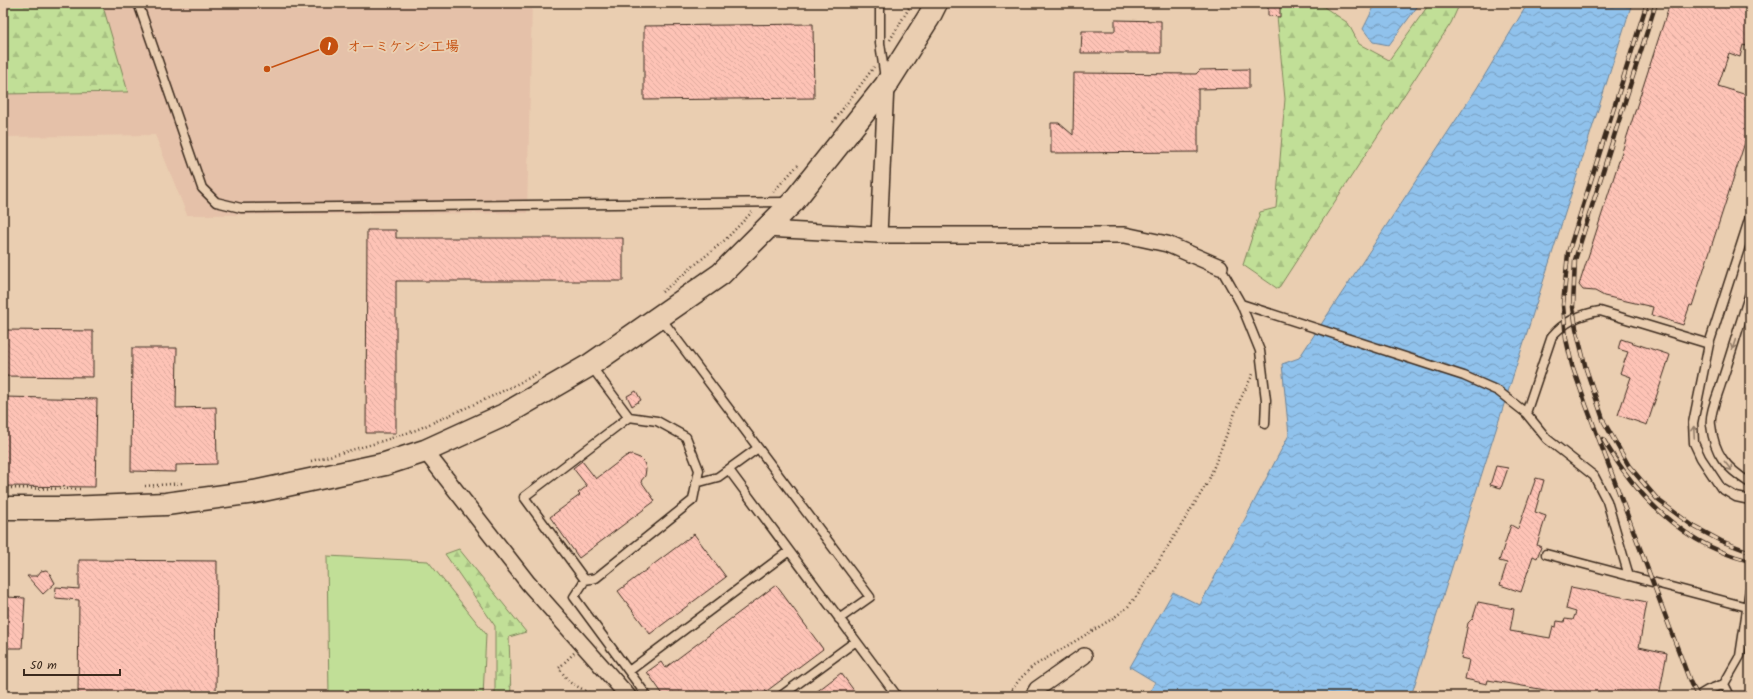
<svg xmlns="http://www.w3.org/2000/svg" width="1753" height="699" font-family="Kalam,'Klee One',sans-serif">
	<defs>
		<pattern id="forest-firs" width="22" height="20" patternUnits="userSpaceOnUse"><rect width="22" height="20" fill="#c1df97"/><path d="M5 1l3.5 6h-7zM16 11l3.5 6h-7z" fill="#a7c082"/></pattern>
		<pattern id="water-waves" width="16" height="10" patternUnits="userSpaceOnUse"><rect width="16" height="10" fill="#90c2ec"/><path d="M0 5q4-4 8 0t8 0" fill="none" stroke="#779ebf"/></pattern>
		<pattern id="building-back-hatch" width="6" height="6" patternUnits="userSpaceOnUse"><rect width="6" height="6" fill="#fec3b6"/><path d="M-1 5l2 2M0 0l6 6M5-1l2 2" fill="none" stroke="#dba89c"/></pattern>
	</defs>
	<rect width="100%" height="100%" fill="#eaceb1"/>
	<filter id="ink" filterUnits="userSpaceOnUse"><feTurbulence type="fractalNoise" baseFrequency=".025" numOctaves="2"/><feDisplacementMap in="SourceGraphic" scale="8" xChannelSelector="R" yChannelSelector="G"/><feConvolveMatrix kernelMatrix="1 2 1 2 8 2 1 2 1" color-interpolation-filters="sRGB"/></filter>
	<g filter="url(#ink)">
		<path fill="#e5c1a9" d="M3 3H532L527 213 187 215 155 135 3 137Z"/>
		<path fill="url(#forest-firs)" stroke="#7e845a" d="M3 3H102L128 92 3 94Z
			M1277 3H1318L1348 23 1359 44 1389 60 1430 3H1460L1451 23 1278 289 1243 265 1260 212 1276 208 1285 99 1277 16Z
			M459 549 526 632 509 637 511 696H495V626L445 554Z"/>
		<path fill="#c1df97" stroke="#7e845a" d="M327 556 428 561 486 634 483 696H329Z"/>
		<path fill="url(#water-waves)" stroke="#6e859a" d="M1376 3H1420L1389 45 1373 42 1363 29Z
			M1528 3H1632L1411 696H1148L1155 682 1130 667 1173 592 1200 605 1289 435 1282 364 1299 358 1477 88Z"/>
		<path fill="url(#building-back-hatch)" stroke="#3b2a1e" d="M1268 3H1280V17L1268 16Z
			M1670 3H1741L1750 6V34L1746 46 1743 45 1740 57 1729 53 1718 86 1750 96V127L1692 306 1690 305 1683 325 1651 315 1653 307 1604 296 1595 291 1583 290 1579 285Z
			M1115 20 1161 21V53H1081L1082 31H1115Z
			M813 24 814 98 644 100V26Z
			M1249 69V88L1198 89V152L1051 153V123H1059L1073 135 1074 73 1196 74 1200 70Z
			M367 230H396V238H623V281H396V433H366Z
			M3 330 93 331V377L3 376Z
			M1621 339 1670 355 1647 425 1618 415 1631 377 1620 373 1628 352 1618 349Z
			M132 348H177L176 408 216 407 217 464 176 465V472L131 471Z
			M636 391 641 400 632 406 627 396Z
			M3 397 97 399 95 487 3 486Z
			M632 455 640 458 644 462 646 469 645 476 641 481 655 501 579 558 550 517 580 495 578 493 587 486 573 468 582 461 596 479 626 456Z
			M1496 466 1508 468 1501 488 1490 485Z
			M1536 478 1544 480 1535 512 1546 516 1537 545 1541 547 1537 558 1533 556 1521 592 1500 585 1507 563 1499 561 1511 525 1518 529Z
			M694 534 726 577 650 634 618 591Z
			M79 560 217 561 216 696H78L79 600 55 598 56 587 79 589Z
			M46 570 49 572 55 583 43 594 27 576H37L41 571Z
			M776 585 823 649 760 696H664L647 672 661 662 665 668Z
			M1571 587 1647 602 1639 647 1667 653 1659 696H1550L1551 691 1488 680 1487 684 1465 679 1469 660 1461 658 1468 623 1473 618 1478 602 1514 609 1510 631 1550 638 1553 626 1556 627 1557 621 1564 622 1565 619 1573 620 1576 612 1566 609Z
			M6 597 25 598 22 648H3V603H6Z
			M841 673 858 696H811Z"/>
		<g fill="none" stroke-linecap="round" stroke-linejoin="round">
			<g stroke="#3b2a1e" stroke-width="11">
				<path id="lane" d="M138 3 202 188 216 202 241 208 788 202
					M880 3V43L885 79
					M1750 217 1709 344 1693 423 1694 443 1701 458 1721 488 1736 497 1750 500
					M1220 267 1241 304 1464 376 1498 391 1526 413 1547 439 1594 476 1607 501 1629 576
					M1750 293C1740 323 1731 354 1721 384 1718 394 1709 414 1711 425 1714 454 1726 468 1750 483
					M1241 304 1260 351 1266 400 1265 424
					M660 317 870 597 839 619
					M591 366 629 417
					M1526 413 1552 336C1565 321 1581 314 1600 311L1709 344
					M629 417 657 421 686 437 699 470 693 500 596 578 585 580 524 497Z
					M729 470 897 696
					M696 483 718 477 758 448
					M1546 554 1747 607
					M585 580 574 597 647 696
					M629 671 789 551
					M781 696 856 641
					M1698 696 1708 690 1724 684
					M1730 696 1724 684 1740 656 1750 589"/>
			</g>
			<g stroke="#3b2a1e" stroke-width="18">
				<path id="street" d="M765 229 879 235H1125L1167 244 1220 267
					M879 235 886 85
					M425 451 528 583 628 696
					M1033 696 1037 689 1084 656"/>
			</g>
			<g stroke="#3b2a1e" stroke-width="25">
				<path id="secondary" d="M3 508H67L166 504 254 492 385 464 425 451 504 415 590 365 721 274 793 202 886 85 929 17 936 3"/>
			</g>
			<path stroke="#3b2a1e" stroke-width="2.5" stroke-dasharray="1 3" stroke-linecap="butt" d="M890 40 912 3
				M833 122 874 67
				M773 192 798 165
				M662 292 725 240 752 212
				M311 461 373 444 416 430 495 395 541 372
				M145 486 184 483
				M3 488 80 489
				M574 653 559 668 569 682 595 696
				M1007 696 1020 679 1032 667 1112 619 1127 608 1139 593 1208 482 1240 400 1253 374"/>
			<use href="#lane" stroke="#eaceb1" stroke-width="8"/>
			<use href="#street" stroke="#eaceb1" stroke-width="15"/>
			<use href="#secondary" stroke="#eaceb1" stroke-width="22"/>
			<g stroke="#3b2a1e" stroke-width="4.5">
				<path id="rail" d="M1647 3 1568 253 1563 305 1566 339 1572 365 1586 405 1691 684 1698 696
					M1656 3 1575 260 1573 307 1576 328 1586 369 1604 422 1629 466 1658 500 1693 526 1721 541 1750 552
					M1603 439C1636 496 1683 545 1750 561"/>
			</g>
			<use href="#rail" stroke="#eaceb1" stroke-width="3" stroke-dasharray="9" stroke-linecap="butt"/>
		</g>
		<defs><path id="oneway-shaft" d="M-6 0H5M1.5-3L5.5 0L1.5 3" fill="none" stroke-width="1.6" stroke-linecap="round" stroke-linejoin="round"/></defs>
		<g stroke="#927c68">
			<use href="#oneway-shaft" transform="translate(1734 344) rotate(108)"/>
			<use href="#oneway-shaft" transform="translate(1694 432) rotate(-93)"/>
			<use href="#oneway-shaft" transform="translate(1728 466) rotate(52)"/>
		</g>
	</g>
	<path fill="none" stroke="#c55010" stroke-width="1.5" d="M267 69L329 46"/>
	<g fill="#c55010" stroke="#eaceb1" stroke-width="1.5">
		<circle cx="267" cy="69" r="4"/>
		<circle cx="329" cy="46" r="10"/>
	</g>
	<g font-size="12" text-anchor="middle" font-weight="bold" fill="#fff">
		<text x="329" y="50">1</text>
	</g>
	<g font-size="14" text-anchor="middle" font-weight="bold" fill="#c55010" stroke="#eaceb1" stroke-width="4" stroke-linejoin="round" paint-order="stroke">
		<text x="403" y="51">オーミケンシ工場</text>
	</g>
	<rect width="1753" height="699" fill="none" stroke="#eaceb1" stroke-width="16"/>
	<rect x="8" y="8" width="1737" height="683" fill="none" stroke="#3b2a1e" stroke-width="1.5" filter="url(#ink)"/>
	<path d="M24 669v6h96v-6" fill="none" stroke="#3b2a1e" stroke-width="2"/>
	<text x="30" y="669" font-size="12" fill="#3b2a1e" stroke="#eaceb1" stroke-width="3" paint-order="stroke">50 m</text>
</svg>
